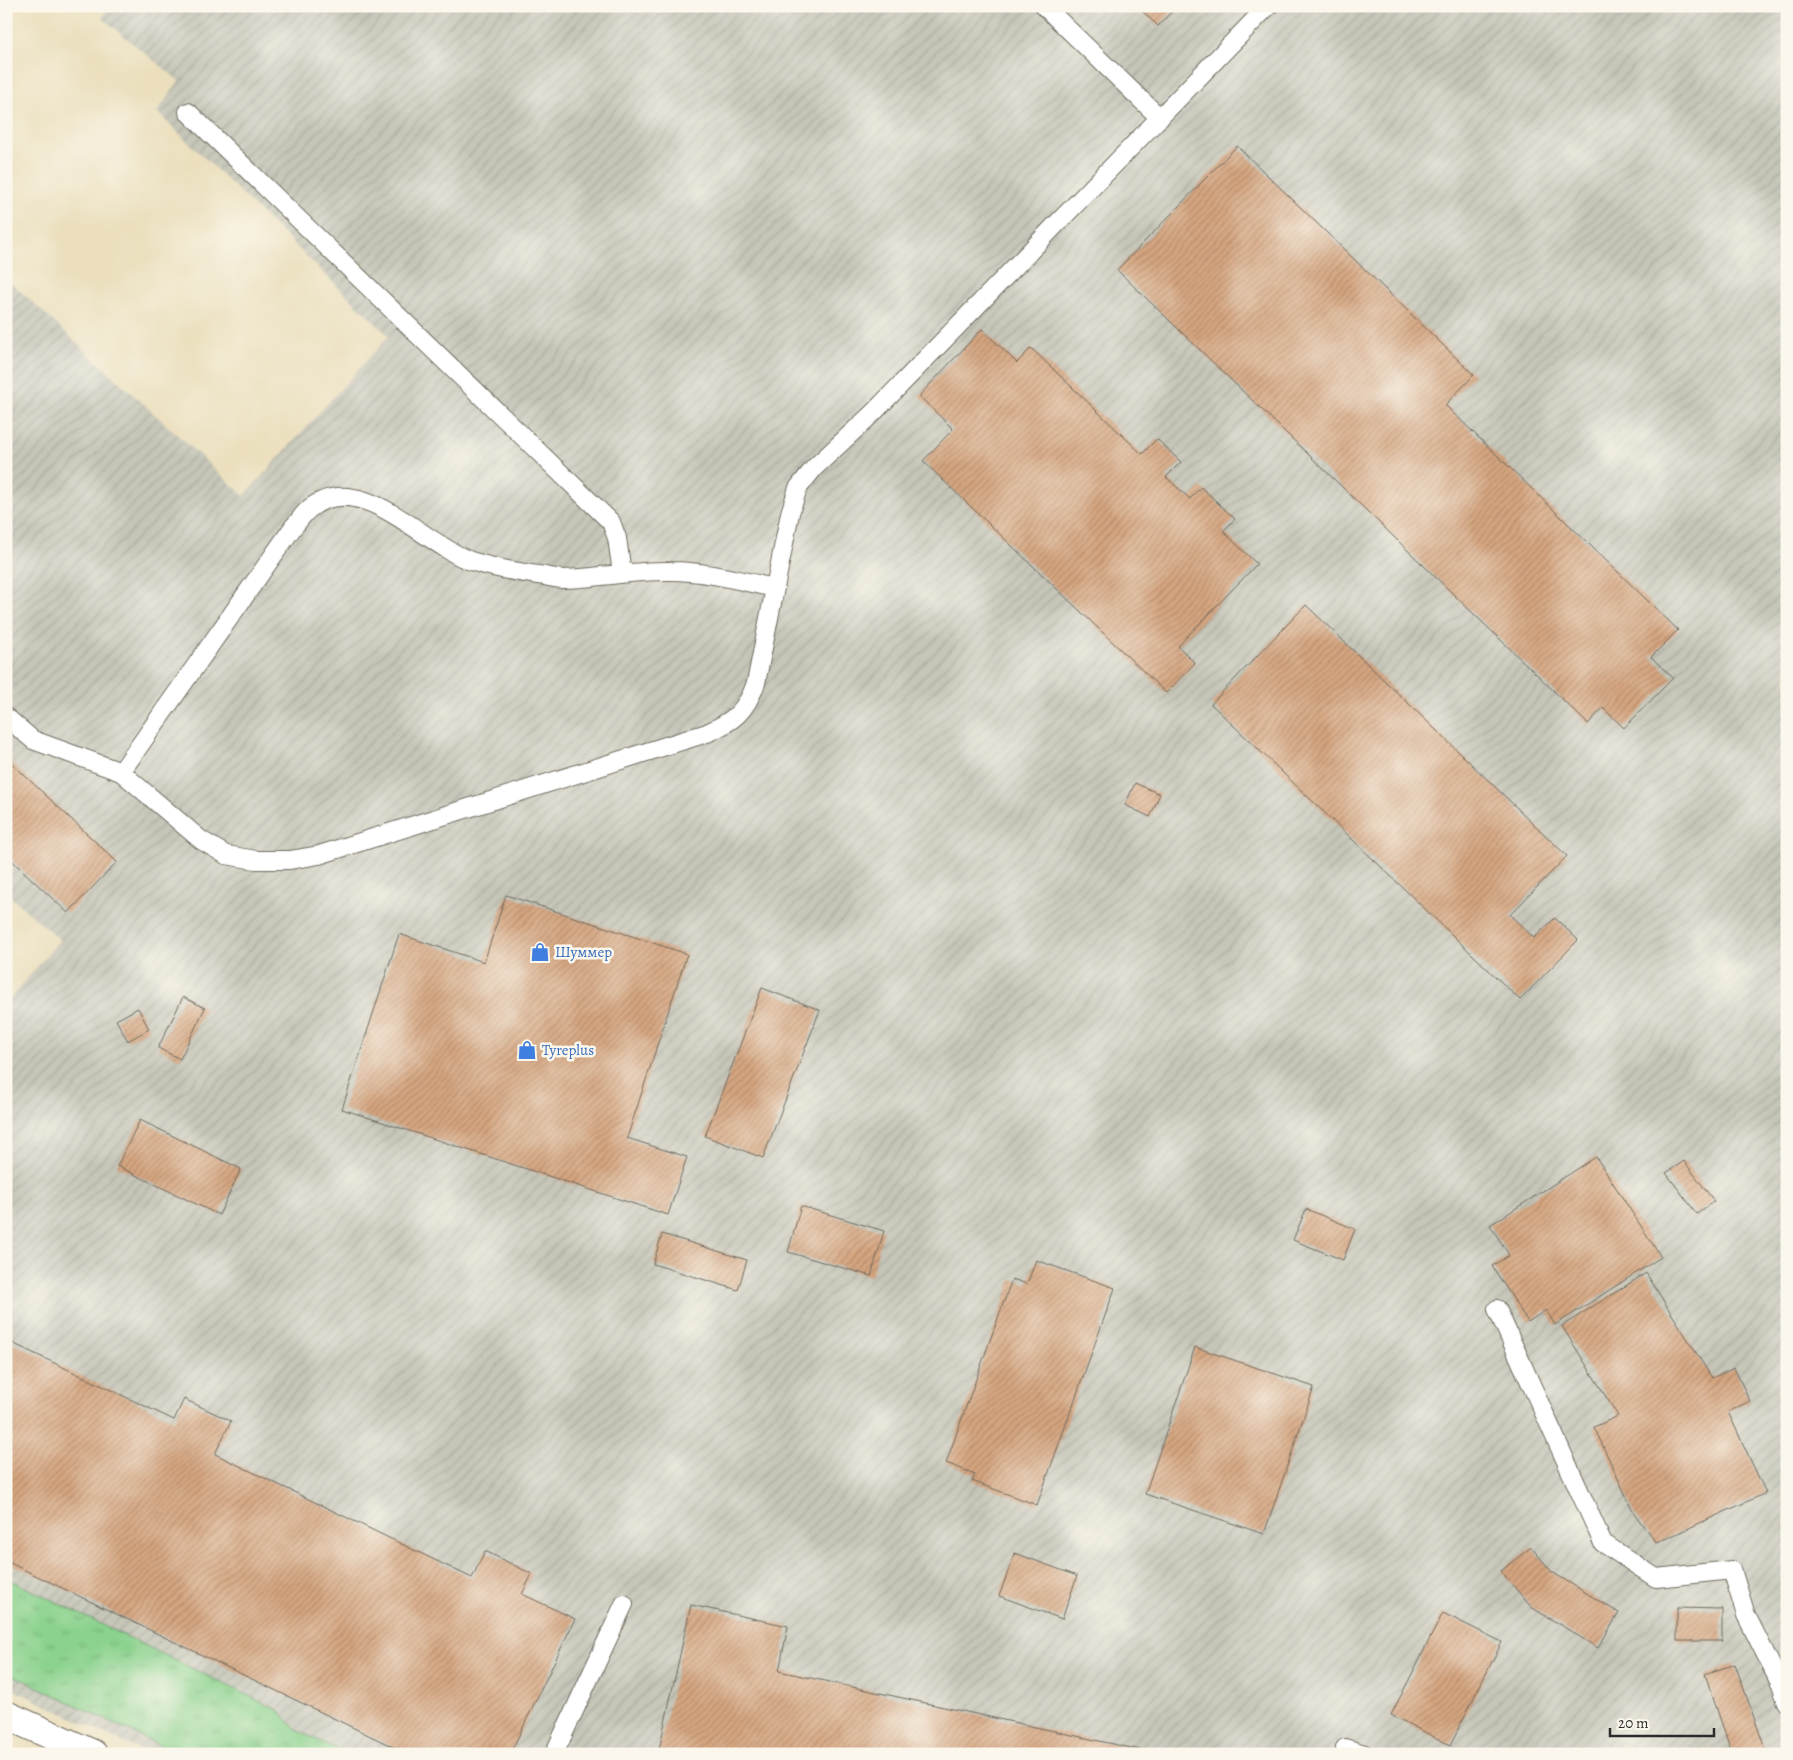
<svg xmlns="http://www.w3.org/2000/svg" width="1793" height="1760" font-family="Alegreya,serif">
	<defs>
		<pattern id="industrial-furrows" width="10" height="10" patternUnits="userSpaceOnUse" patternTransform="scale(1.25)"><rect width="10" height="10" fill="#c5c5b8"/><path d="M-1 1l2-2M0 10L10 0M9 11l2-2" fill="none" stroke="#a9a99e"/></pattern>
		<pattern id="grass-tufts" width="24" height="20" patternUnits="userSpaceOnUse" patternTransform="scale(1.25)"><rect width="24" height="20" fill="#8ad28d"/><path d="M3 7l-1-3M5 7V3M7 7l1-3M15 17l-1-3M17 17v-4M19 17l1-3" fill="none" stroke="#77b47a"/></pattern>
		<pattern id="building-hatch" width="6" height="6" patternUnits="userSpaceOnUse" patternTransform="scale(1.25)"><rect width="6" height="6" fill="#d6a680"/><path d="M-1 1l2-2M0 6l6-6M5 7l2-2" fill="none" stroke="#ae8769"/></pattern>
	</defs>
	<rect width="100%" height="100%" fill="#fbf7ec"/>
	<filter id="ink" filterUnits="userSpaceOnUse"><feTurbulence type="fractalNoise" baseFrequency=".02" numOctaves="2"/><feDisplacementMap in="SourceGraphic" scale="10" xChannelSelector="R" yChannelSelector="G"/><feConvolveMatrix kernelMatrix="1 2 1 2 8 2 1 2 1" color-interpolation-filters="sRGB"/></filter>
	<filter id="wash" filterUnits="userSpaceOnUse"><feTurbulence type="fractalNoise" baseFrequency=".0096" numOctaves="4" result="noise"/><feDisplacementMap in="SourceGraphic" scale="20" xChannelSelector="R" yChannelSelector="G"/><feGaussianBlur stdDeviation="1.12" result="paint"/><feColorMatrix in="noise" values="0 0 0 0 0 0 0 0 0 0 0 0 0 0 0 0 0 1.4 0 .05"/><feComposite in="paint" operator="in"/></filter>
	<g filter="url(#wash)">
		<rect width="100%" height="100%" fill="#ebdfbd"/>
		<path fill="url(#industrial-furrows)" d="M109 6H1787V1754H148L6 1686V1001L9 1000 60 940 6 893V278L244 496 389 336 157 112 179 81 102 18Z"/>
		<path fill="url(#grass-tufts)" stroke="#5a7e5c" d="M6 1578 278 1710 298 1731 348 1754H178L6 1672Z"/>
		<g id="blocks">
			<path fill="url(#building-hatch)" d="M1137 6H1177L1158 26Z
				M1237 146 1474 375 1445 405 1678 630 1651 657 1673 678 1624 728 1603 708 1588 724 1117 270Z
				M982 329 1017 363 1031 348 1142 454 1157 439 1181 462 1166 477 1190 499 1201 487 1235 519 1223 531 1257 564 1178 646 1195 663 1166 693 923 461 953 429 919 396Z
				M1306 605 1567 856 1510 915 1534 938 1555 918 1578 940 1520 1000 1211 704Z
				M6 758 117 862 68 913 6 855Z
				M1135 783 1160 794 1150 817 1125 805Z
				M506 895 687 954 627 1138 687 1157 668 1215 342 1109 399 934 484 962Z
				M762 988 820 1010 763 1158 705 1136Z
				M183 997 205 1008 180 1059 158 1048Z
				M138 1008 149 1029 128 1041 116 1020Z
				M140 1120 241 1169 219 1215 117 1166Z
				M1596 1157 1661 1257 1555 1325 1546 1310 1528 1322 1492 1266 1509 1255 1490 1225Z
				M1684 1161 1714 1201 1697 1214 1666 1173Z
				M801 1206 884 1231 871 1276 788 1252Z
				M1306 1209 1355 1229 1343 1260 1293 1240Z
				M662 1234 747 1260 738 1290 653 1264Z
				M1036 1260 1115 1288 1037 1505 972 1481 975 1474 946 1463 1012 1279 1027 1284Z
				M1646 1273 1712 1378 1734 1368 1750 1401 1728 1412 1766 1493 1656 1543 1634 1513 1594 1427 1618 1416 1562 1326Z
				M6 1340 174 1420 184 1399 231 1421 215 1454 472 1578 485 1551 532 1574 522 1594 575 1619 510 1754H408L6 1561Z
				M1195 1347 1314 1387 1264 1534 1145 1494Z
				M1531 1547 1552 1572 1619 1613 1598 1648 1531 1607 1501 1571Z
				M1015 1553 1077 1576 1062 1619 999 1596Z
				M691 1605 788 1626 779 1671 1159 1754H658Z
				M1677 1608 1722 1609V1641H1677Z
				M1443 1613 1502 1642 1450 1745 1391 1715Z
				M1735 1664 1767 1754H1732L1705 1674Z"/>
		</g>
	</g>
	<g filter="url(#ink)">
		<use href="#blocks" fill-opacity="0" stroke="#6e6a5e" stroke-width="1"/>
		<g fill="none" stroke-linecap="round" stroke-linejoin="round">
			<g stroke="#6e6a5e" stroke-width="20">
				<path id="lane" d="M1044 6 1160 118
					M188 112 611 522 617 538 622 573
					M6 717 33 740 121 772 201 840 226 855 256 860H290L319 855 707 733C734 721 746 711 756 683L790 513 798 488 814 468 874 412 1268 6
					M121 772 294 526C299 521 303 514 309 509 360 467 424 545 471 561 493 568 516 572 538 575 547 576 556 579 565 579 600 578 635 570 671 571 706 571 741 581 775 588
					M1497 1309 1603 1543 1656 1578 1732 1570 1746 1615 1781 1685 1787 1702
					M1345 1748 1365 1754
					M554 1754 624 1604"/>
			</g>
			<g stroke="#6e6a5e" stroke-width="30">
				<path id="secondary" d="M6 1715 93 1754"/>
			</g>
			<use href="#lane" stroke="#fff" stroke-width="18"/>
			<use href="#secondary" stroke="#fff" stroke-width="28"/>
		</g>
	</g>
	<defs>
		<g id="shop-bare" transform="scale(1.5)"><path d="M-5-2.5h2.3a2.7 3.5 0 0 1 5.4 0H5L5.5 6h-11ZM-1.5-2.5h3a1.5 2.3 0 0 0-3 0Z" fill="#3f7fe0" stroke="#fbf7ec" stroke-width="2.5" paint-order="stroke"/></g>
	</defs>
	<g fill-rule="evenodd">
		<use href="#shop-bare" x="540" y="952"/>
		<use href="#shop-bare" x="527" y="1050"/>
	</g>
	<g text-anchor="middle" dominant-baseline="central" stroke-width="5" stroke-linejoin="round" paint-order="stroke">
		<g font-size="15" fill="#366cbe" stroke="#fbf7ec" text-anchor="start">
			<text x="555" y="952">Шуммер</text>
			<text x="542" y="1050">Tyreplus</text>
		</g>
	</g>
	<rect width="1793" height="1760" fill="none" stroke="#fbf7ec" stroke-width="25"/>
	<path d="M1610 1728v8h104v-8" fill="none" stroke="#2b2b2b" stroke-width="2.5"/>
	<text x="1618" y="1728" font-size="15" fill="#2b2b2b" stroke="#fbf7ec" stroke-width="4" paint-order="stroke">20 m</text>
</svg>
